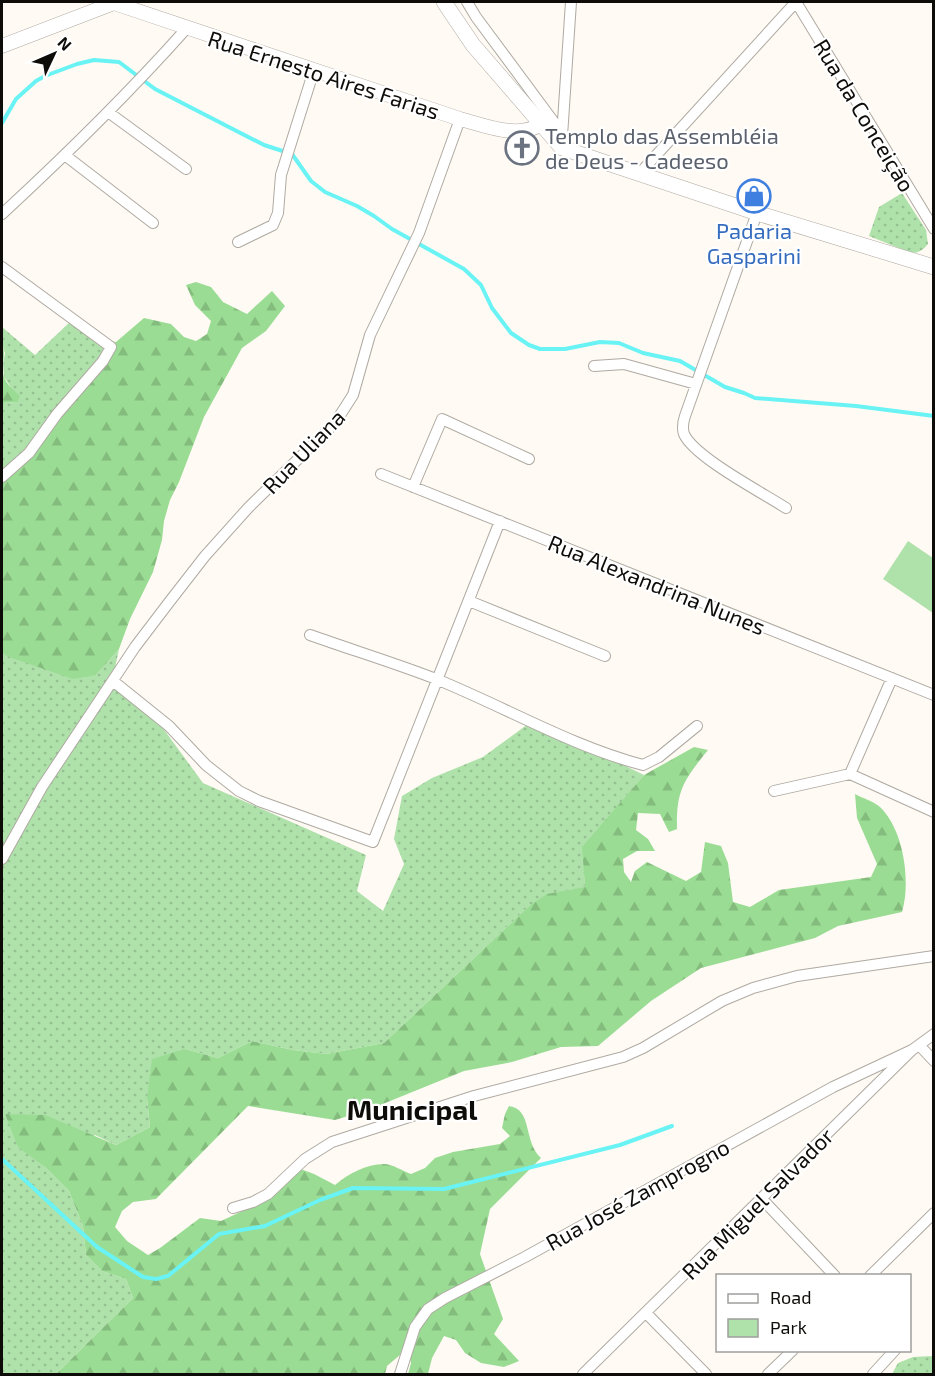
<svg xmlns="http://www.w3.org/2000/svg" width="935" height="1376" font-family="'Exo 2',sans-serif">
	<defs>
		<pattern id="green-dots" width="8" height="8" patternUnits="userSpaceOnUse" patternTransform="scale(1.5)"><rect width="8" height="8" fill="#afe1aa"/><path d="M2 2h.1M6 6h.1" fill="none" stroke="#95c091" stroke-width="1.8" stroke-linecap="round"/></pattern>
		<pattern id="forest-firs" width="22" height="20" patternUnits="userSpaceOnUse" patternTransform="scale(1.5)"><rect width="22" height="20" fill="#9adc94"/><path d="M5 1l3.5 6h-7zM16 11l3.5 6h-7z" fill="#84bc7e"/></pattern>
	</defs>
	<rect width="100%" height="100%" fill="#fffaf3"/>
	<path fill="url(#green-dots)" d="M902 193 926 230 928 244C923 250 919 253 911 253L869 236 879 207Z
		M70 322 109 341 116 342 103 363 2 481V403L17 402 12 389 4 377 3 365 5 353 2 343V327L35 355Z
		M119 649 115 668 121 684 146 705 203 783 366 855 357 891 383 911 404 864 394 839 402 796 432 778 483 757 528 724 603 755 644 775 583 847 585 888 570 890 529 906 384 1043 326 1054 293 1050 252 1041 218 1058 185 1049 147 1098 150 1127 116 1145 95 1135 45 1167 69 1191 83 1226 86 1255 102 1271 126 1279 133 1298 56 1374H2V653L31 664 96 675Z
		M933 1356V1374H892L898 1363 913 1357Z"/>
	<path fill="url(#forest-firs)" d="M196 282 211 287 223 302 247 314 272 291 285 306 266 331 242 348 204 417 179 482 170 500 164 521 162 540 153 572 130 619 119 649 96 675 73 679 9 657 2 653V481L103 363 116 342 144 318 171 324 184 337 196 341 207 334 211 321 195 305 186 285Z
		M2 343C7 356 0 366 4 377 6 384 15 391 20 396L17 402 2 403Z
		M694 747 708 750C684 780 676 790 677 829L669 832 660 814 638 813 636 830 648 839 655 851H637L623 859 624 872 631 882 635 871 647 862 686 881 701 872 705 842 721 846 728 863 733 902 750 907 779 890 871 877 877 864 857 818 855 794C862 798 873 801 880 807 904 830 911 882 902 912L838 926 815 938 701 968 651 1001 598 1046 561 1047 512 1062 464 1071 368 1110 335 1120 248 1106 156 1199 133 1202 122 1211 115 1227 127 1241 148 1255 160 1248 200 1218 221 1221 264 1201 298 1168 314 1174 335 1185C348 1174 366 1164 384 1164 392 1164 403 1171 411 1174L425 1168 435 1158 453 1152 500 1144 510 1136 502 1128 505 1114 509 1106C533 1109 523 1142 541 1158L490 1209 480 1254 503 1319 494 1334 519 1361 504 1367 481 1363 465 1353 456 1340 444 1336 432 1358 428 1374H408L411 1363 407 1349 387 1366 385 1374H56L133 1298 126 1279 102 1271 86 1255 83 1226 69 1191 45 1167 18 1147 5 1114 45 1115 116 1145 150 1127 147 1098 152 1059 185 1049 218 1058 252 1041 293 1050 326 1054 384 1043 529 906 547 894 585 887 582 847 644 775Z"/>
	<path fill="#afe1aa" d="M908 541 933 558V613L883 579Z"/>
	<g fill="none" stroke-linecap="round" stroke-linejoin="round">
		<path stroke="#6af3f4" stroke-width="4" d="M2 123 16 99 36 81 45 76 77 64 94 60 119 62 155 89 264 145 292 154 311 181 325 192 357 206 374 216 392 229 464 269 481 285 492 308 511 333 529 345 540 349H565L600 342 619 343 643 353 680 361 725 387 744 393 755 398 856 406 934 416
			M2 1159 97 1247 143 1277 156 1279 168 1276 219 1234 265 1226 320 1200 353 1188 444 1189 620 1145 672 1126"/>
		<g stroke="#afaaa2" stroke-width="12">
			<path id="minor" d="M467 2 476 17 562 133
				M796 2 934 229
				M108 112 186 169
				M562 136 571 2
				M66 156 153 223
				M639 174 796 2
				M757 213 685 416C683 422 682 428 684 434 694 457 763 493 786 508
				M2 214C66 155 128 94 186 29
				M238 242 273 225 278 213 281 175 314 70
				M2 267 111 347 103 361 57 414 29 453 2 477
				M594 366 624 364 696 384
				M381 474 934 695
				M413 487 442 419 529 459
				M469 601 605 656
				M310 635C352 650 395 663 436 679 505 707 571 746 643 765L659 757 697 726
				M113 681 169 726 206 765 239 791 259 801 373 842 500 521
				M850 774 934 812
				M774 791 850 774 892 678
				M2 859 42 787 135 647 170 601 205 556 249 507 335 423 353 395 370 335 419 233 460 119
				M919 1045 934 1061
				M761 1198 835 1276
				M233 1208 253 1202 268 1194 305 1159 332 1142 474 1096 623 1057 643 1048 722 1001 753 988 797 976 934 956
				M870 1276 934 1213
				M646 1313 706 1374
				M400 1374 415 1327 428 1309 445 1298 525 1257 833 1087 912 1050
				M583 1374 912 1050 934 1034
				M768 1374 793 1350
				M873 1374 895 1350"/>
		</g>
		<g stroke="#afaaa2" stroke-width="15">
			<path id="tertiary" d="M2 46 114 3 460 119C484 125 518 140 541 124"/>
		</g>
		<g stroke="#afaaa2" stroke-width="16">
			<path id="secondary" d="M444 2 473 45 562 148 757 213 934 267"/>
		</g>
		<use href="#minor" stroke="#fff" stroke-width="10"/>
		<use href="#tertiary" stroke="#fff" stroke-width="14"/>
		<use href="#secondary" stroke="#fff" stroke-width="15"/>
	</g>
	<defs>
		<g id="church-ring" transform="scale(1.725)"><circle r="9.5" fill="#fff" stroke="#6b7280" stroke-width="1.5"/><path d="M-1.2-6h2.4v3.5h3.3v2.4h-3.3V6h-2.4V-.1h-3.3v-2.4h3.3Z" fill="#6b7280"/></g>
		<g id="shop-ring" transform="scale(1.725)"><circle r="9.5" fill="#fff" stroke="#3f7fe0" stroke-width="1.5"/><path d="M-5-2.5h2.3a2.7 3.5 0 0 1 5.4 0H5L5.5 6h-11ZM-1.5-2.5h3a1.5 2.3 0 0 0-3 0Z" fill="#3f7fe0"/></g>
	</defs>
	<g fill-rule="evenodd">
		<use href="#church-ring" x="522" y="148"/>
		<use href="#shop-ring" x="754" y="196"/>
	</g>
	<g text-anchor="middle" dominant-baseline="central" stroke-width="4.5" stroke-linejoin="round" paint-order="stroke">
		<g font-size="22" fill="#0e0c09" stroke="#fff">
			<text transform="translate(324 74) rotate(18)">Rua Ernesto Aires Farias</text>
			<text transform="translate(865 115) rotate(59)">Rua da Conceição</text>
			<text transform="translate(303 451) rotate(-46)">Rua Uliana</text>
			<text transform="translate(657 584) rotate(22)">Rua Alexandrina Nunes</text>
			<text transform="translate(637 1194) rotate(-29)">Rua José Zamprogno</text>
			<text transform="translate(757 1203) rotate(-45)">Rua Miguel Salvador</text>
		</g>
		<g font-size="22" fill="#5b616d" stroke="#fff" text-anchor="start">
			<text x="545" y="135">Templo das Assembléia<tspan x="545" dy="25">de Deus - Cadeeso</tspan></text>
		</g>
		<g font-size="22" fill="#366cbe" stroke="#fff">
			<text x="754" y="230">Padaria<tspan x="754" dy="25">Gasparini</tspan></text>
		</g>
		<g font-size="28" font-weight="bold" fill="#0e0c09" stroke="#fff">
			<text x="412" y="1109">Municipal</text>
		</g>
	</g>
	<rect width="935" height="1376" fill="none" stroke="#0e0c09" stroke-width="6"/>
	<rect x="716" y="1274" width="195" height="78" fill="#ffffff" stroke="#9f9e9d" stroke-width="1.5"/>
	<rect x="728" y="1294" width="30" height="9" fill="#ffffff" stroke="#9f9e9d" stroke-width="1.5"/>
	<text x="770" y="1304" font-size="18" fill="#0e0c09">Road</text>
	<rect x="728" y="1319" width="30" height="18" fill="#afe1aa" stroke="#9f9e9d" stroke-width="1.5"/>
	<text x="770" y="1334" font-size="18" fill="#0e0c09">Park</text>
	<g transform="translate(54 54) rotate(46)" stroke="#ffffff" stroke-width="4.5" paint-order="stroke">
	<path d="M0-4.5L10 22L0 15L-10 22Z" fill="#0e0c09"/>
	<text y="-9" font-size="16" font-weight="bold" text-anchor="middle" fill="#0e0c09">N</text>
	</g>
</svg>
